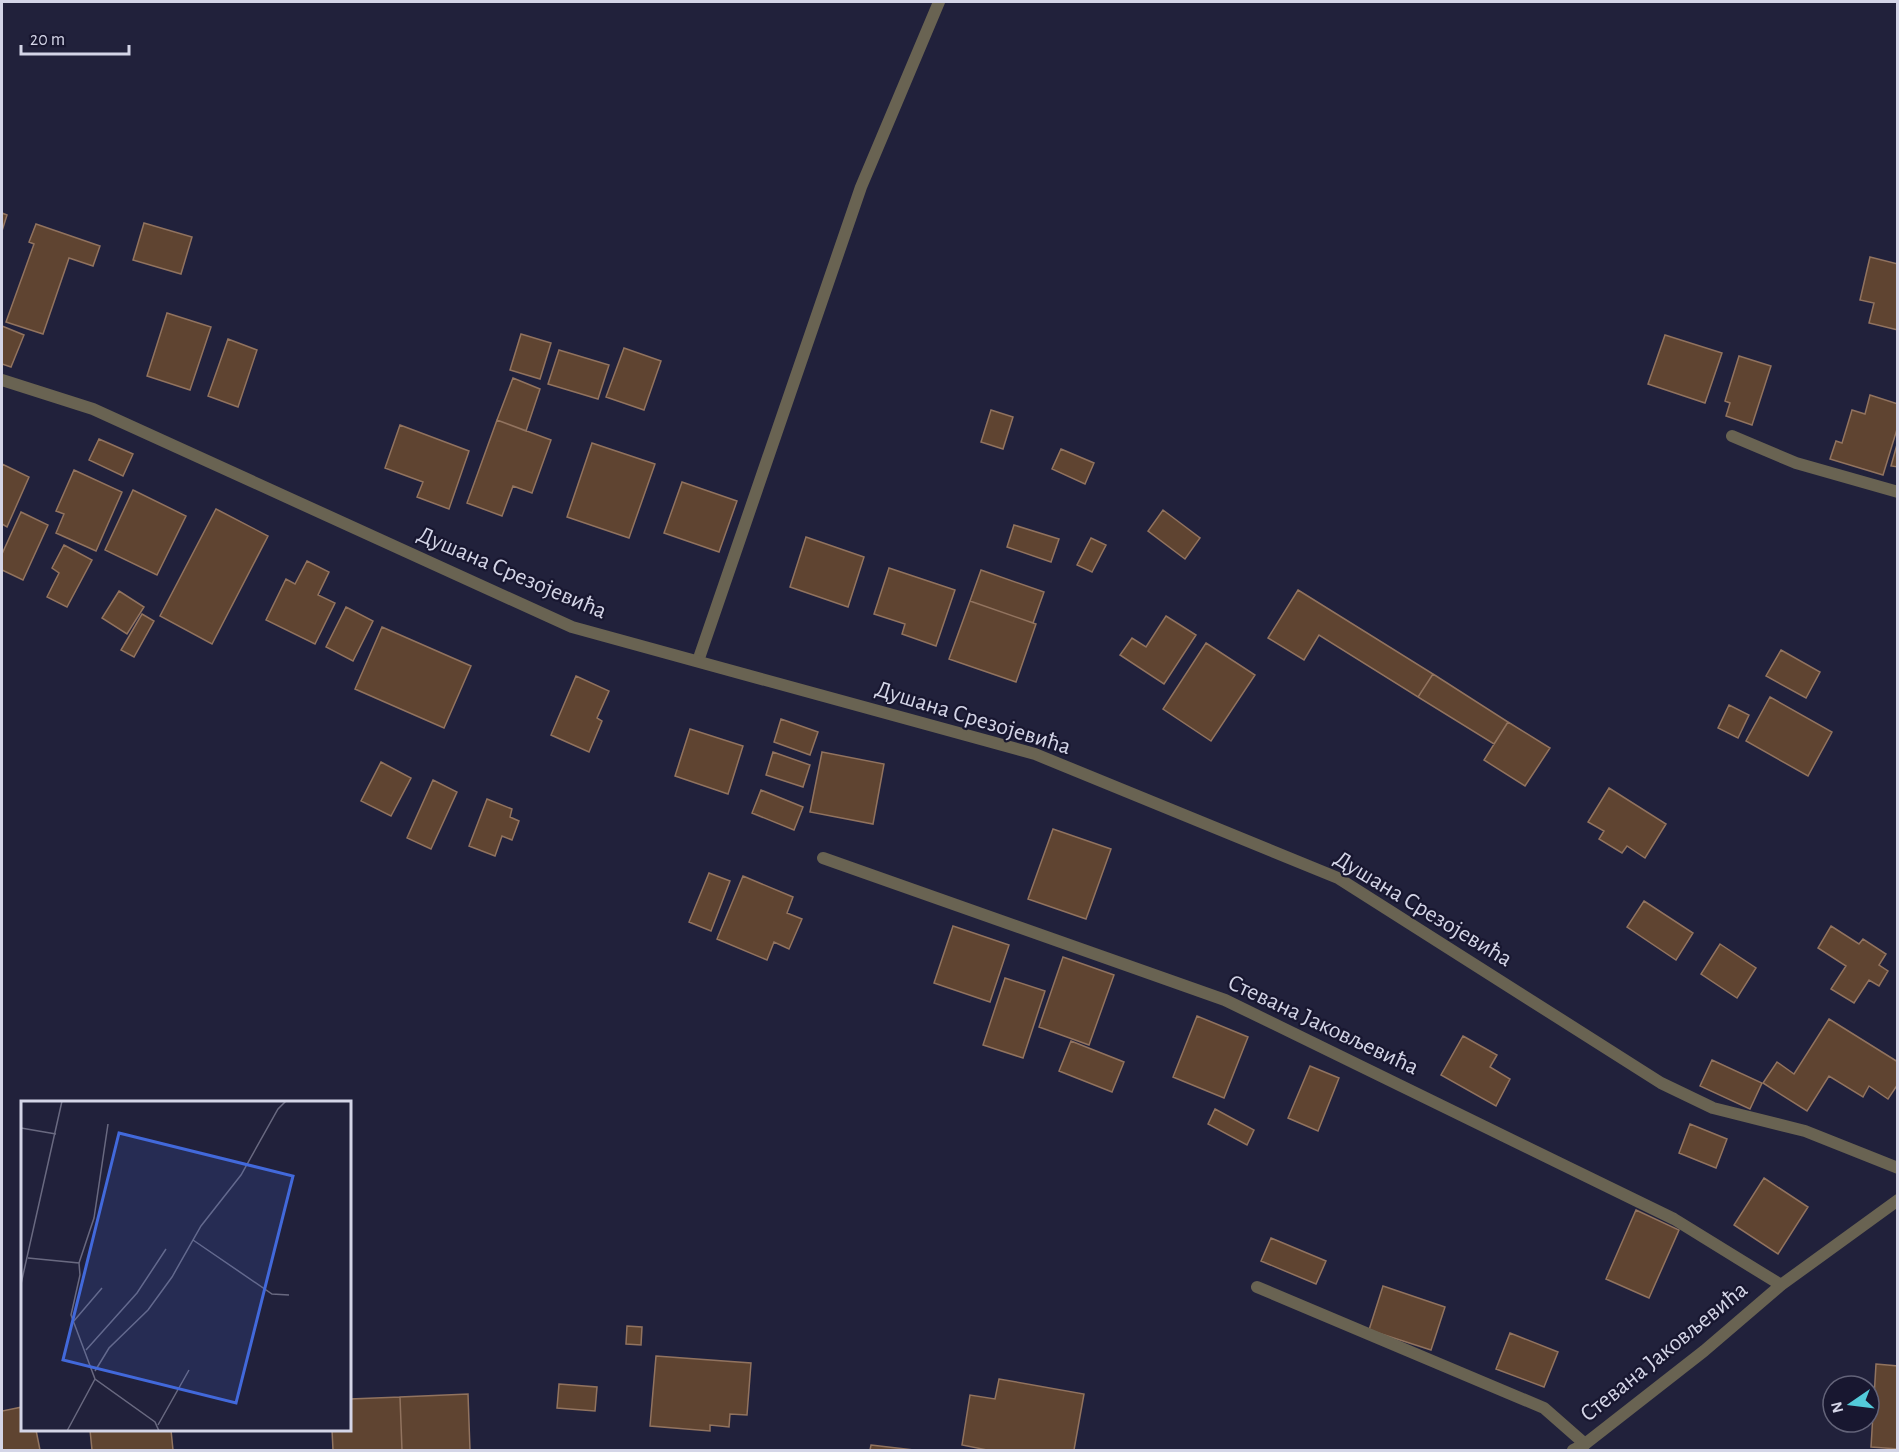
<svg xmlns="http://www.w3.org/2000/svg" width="1899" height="1452" font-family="'Alegreya Sans',sans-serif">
	<rect width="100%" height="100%" fill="#21213b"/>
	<path fill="#5f4431" stroke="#91735f" stroke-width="1.5" d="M2 213 7 215 2 231Z
		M144 223 192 237 181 274 133 260Z
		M36 224 100 246 93 266 69 258 43 334 6 322 34 244 29 242Z
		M1870 257 1898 264V330L1869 323 1874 303 1860 300Z
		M167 313 211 327 190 390 147 376Z
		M2 326 24 335 11 367 2 364Z
		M521 334 551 343 540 379 510 370Z
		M1665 335 1722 353 1705 403 1648 384Z
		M228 339 257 350 238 407 208 396Z
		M624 348 661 361 644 410 606 397Z
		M559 350 609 365 598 399 548 384Z
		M1739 356 1771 366 1752 425 1726 416 1730 403 1725 401Z
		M513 378 540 389 526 431 497 420Z
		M1870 395 1898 404V426L1883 475 1830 459 1836 441 1842 443 1852 410 1865 414Z
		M991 410 1013 417 1003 449 981 442Z
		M497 420 551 440 532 493 513 486 502 516 467 503Z
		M400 425 469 451 449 509 417 497 423 482 385 468Z
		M99 439 133 454 123 476 89 460Z
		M1898 441V467L1891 466Z
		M592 443 655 464 629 538 567 517Z
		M1061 449 1094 463 1085 484 1052 469Z
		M2 464 29 477 7 527 2 524Z
		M74 470 122 492 96 551 56 533 64 514 56 511Z
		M682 482 737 501 719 552 664 533Z
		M133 490 186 516 157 575 105 550Z
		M216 509 268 536 212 644 160 616Z
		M1163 510 1200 538 1185 559 1148 531Z
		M21 512 48 525 23 580 2 570V554Z
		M1014 525 1059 539 1051 562 1007 547Z
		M806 537 864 557 848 607 790 587Z
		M1091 538 1106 545 1092 572 1077 565Z
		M64 545 92 560 67 607 47 597 59 573 52 568Z
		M307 561 329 572 318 595 335 603 315 644 266 620 286 579 295 584Z
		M889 568 955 590 936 646 902 634 905 624 874 614Z
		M981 570 1044 592 1033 623 970 601Z
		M1298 590 1433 674 1418 697 1319 635 1304 660 1268 638Z
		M119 591 144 607 127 634 102 618Z
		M970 601 1036 624 1016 682 949 659Z
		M346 607 373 621 353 661 326 647Z
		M142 614 154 621 134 657 121 650Z
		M1166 616 1196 635 1164 684 1120 655 1132 638 1146 647Z
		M382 627 471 666 444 728 355 689Z
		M1206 643 1255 675 1211 741 1163 709Z
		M1781 650 1820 672 1806 698 1766 676Z
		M1433 674 1508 722 1494 744 1418 697Z
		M576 676 609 691 597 718 602 721 589 752 551 735Z
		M1770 697 1832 732 1808 776 1746 741Z
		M1729 705 1749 715 1738 738 1718 728Z
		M781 719 818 732 810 755 774 742Z
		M1508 722 1550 748 1525 786 1484 760Z
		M690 729 743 746 728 794 675 776Z
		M773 752 810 765 803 787 766 775Z
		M822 752 884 764 873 824 810 812Z
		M381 762 411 778 391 816 361 801Z
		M433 780 457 792 431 849 407 838Z
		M1609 788 1666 824 1645 858 1627 846 1622 853 1599 839 1604 831 1588 822Z
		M761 790 803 807 794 830 752 813Z
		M487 799 512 809 510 817 519 821 512 840 502 836 495 856 469 846Z
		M1053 829 1111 849 1086 919 1028 899Z
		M709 873 730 881 711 931 689 922Z
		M743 876 793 897 787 913 802 919 789 949 774 942 767 960 717 939Z
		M1644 901 1693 933 1676 960 1627 927Z
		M953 926 1009 945 990 1002 934 983Z
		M1831 926 1859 944 1863 939 1886 954 1879 965 1888 971 1879 986 1869 980 1854 1003 1831 989 1846 966 1818 948Z
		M1720 944 1756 968 1737 998 1701 974Z
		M1063 957 1114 975 1089 1045 1039 1027Z
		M1005 978 1045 991 1023 1058 983 1045Z
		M1197 1016 1248 1037 1224 1098 1173 1077Z
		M1829 1019 1898 1062V1084L1888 1099 1869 1086 1863 1097 1829 1076 1807 1111 1763 1083 1777 1062 1794 1074Z
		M1463 1036 1497 1055 1490 1067 1510 1079 1496 1106 1441 1075Z
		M1071 1041 1124 1062 1112 1092 1059 1071Z
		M1712 1060 1762 1083 1750 1109 1700 1086Z
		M1310 1066 1339 1078 1318 1131 1288 1118Z
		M1215 1109 1254 1130 1247 1145 1208 1124Z
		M1690 1124 1727 1139 1716 1168 1679 1153Z
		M1764 1178 1808 1207 1778 1254 1734 1225Z
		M1636 1210 1679 1230 1649 1298 1606 1279Z
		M1271 1238 1326 1261 1316 1284 1261 1261Z
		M1383 1286 1445 1307 1431 1350 1369 1330Z
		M627 1326 642 1327 641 1345 626 1344Z
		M1510 1333 1558 1352 1544 1387 1496 1369Z
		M656 1356 751 1363 747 1415 730 1414 729 1427 710 1425V1431L650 1426Z
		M1876 1364 1898 1366V1449L1871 1447Z
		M999 1379 1084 1394 1074 1450H987L962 1445 970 1395 995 1399Z
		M559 1384 597 1387 595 1411 557 1408Z
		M468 1394 470 1450H402L400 1397Z
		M400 1397 402 1450H333L332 1430H350V1399Z
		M22 1407V1430H36L40 1450H2V1411Z
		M90 1430H171L173 1450H92Z
		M871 1445 914 1450H870Z"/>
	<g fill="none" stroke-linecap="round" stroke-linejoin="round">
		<path stroke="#696352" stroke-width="12" d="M1732 436 1796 463 1898 492
			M698 661 861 187 939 2
			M1257 1287 1544 1408 1585 1444"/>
		<path stroke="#696352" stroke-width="12" d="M2 380 93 409 572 627 1035 754 1338 878 1661 1083 1713 1108 1805 1131 1898 1168
			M823 858 1225 1000 1674 1219 1781 1285
			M1573 1450 1585 1444 1704 1351 1781 1285 1898 1200"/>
	</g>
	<g text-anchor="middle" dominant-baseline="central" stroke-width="4.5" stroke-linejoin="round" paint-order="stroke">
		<g font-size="24" fill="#d4d5e7" stroke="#181730">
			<text transform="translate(512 573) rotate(23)">Душана Срезојевића</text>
			<text transform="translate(973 718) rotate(17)">Душана Срезојевића</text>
			<text transform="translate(1423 909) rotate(31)">Душана Срезојевића</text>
			<text transform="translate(1323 1025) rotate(25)">Стевана Јаковљевића</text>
			<text transform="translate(1664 1352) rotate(-39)">Стевана Јаковљевића</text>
		</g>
	</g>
	<g transform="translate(21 1101)">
		<rect width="330" height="330" fill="#21213b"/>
		<path fill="none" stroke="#696980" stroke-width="1.5" d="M0 27 35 33M172 139 251 193 268 194M7 157 58 162 59 174 50 214 74 278 134 321 138 330M58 162 73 117 87 23M0 183 41 0M52 221 81 187M65 249 116 192 145 148M74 270 88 247 127 209 151 176 180 125 220 74 257 8 265 0M137 324 168 269M46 330 74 278"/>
		<path fill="#4269db" fill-opacity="0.15" stroke="#4269db" stroke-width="3" d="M98 32 272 75 215 302 42 259Z"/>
		<rect width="330" height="330" fill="none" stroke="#d4d5e7" stroke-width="3"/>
	</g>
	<rect width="1899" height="1452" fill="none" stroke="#d4d5e7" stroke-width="6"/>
	<g transform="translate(1851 1404) rotate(256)"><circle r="28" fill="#181730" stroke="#636379" stroke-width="1.5"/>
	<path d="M0-4.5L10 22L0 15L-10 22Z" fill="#53cbda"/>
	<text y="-9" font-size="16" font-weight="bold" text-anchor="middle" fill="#d4d5e7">N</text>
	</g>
	<path d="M21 45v9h108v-9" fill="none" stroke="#d4d5e7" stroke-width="3"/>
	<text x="30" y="45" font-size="18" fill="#d4d5e7" stroke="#181730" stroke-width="4.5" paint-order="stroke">20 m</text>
</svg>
